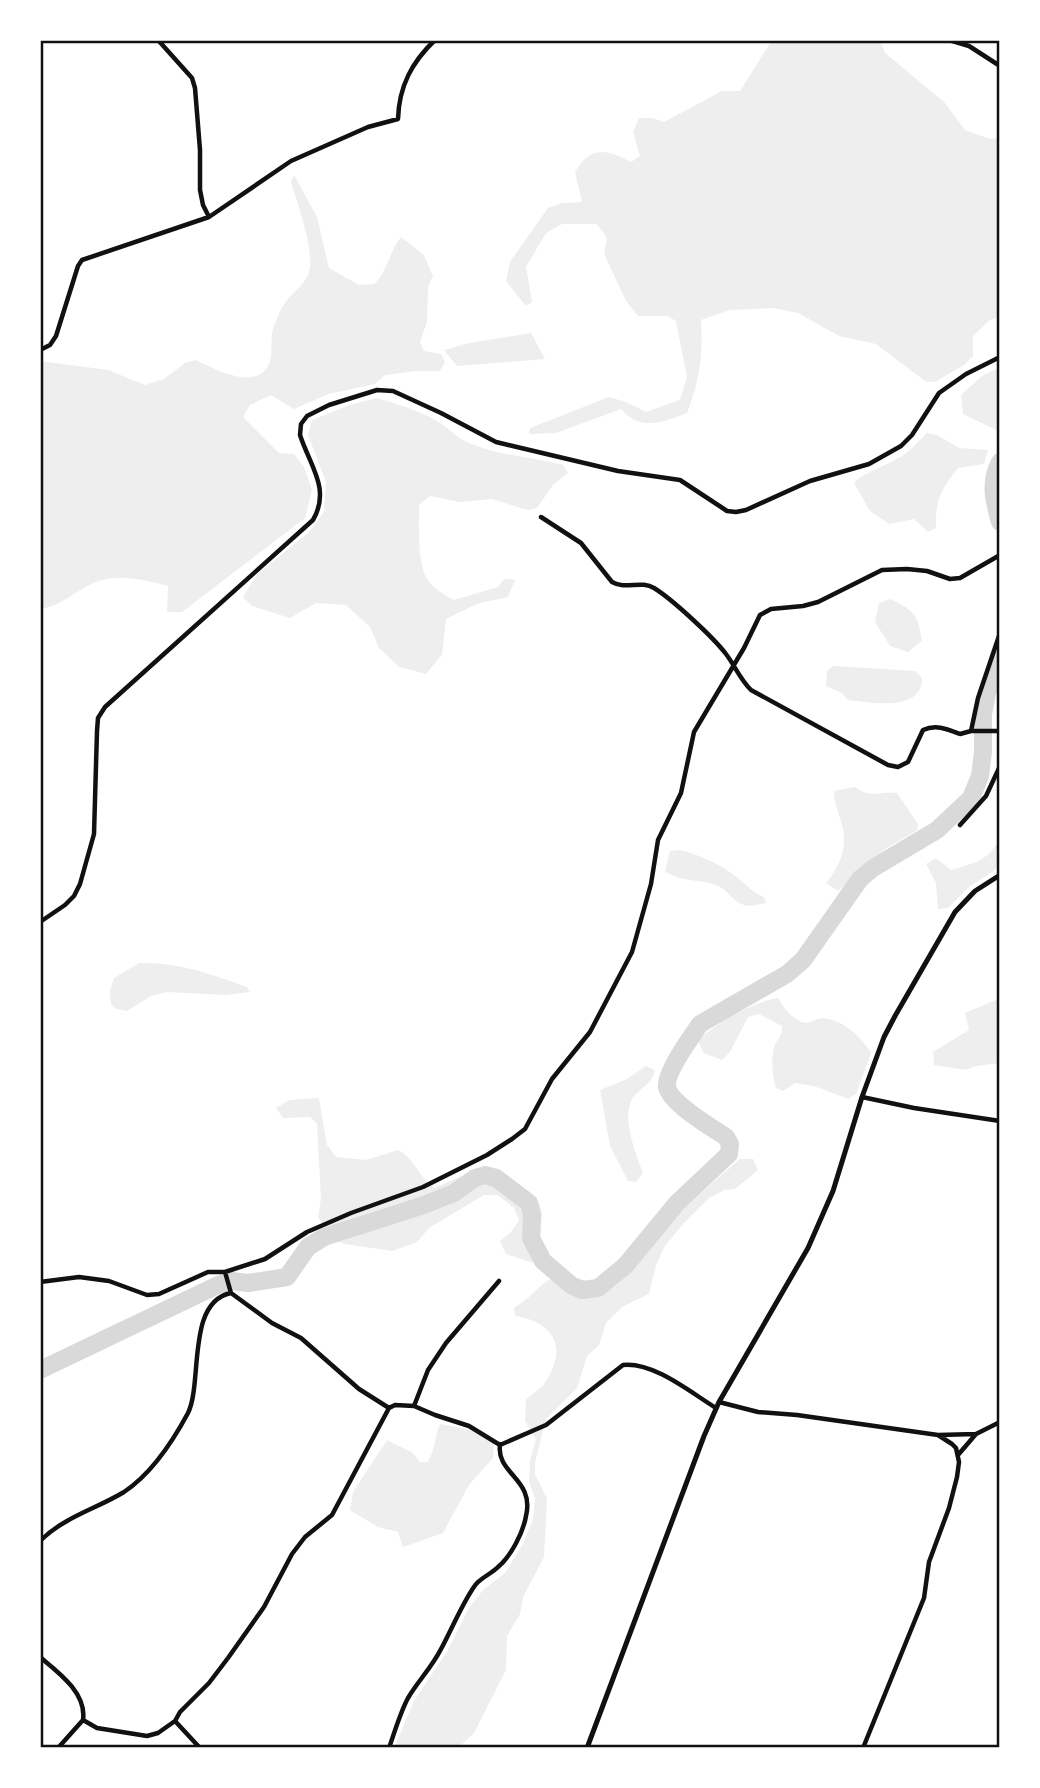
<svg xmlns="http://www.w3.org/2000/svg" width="1040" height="1788" font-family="'DejaVu Sans',sans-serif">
	<rect width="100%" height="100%" fill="#fff"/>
	<path fill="#eee" d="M772 40H880L885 53 944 102 965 130 990 139 1000 138V317L990 320 973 336V356L964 365 935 382 925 381 876 344 839 336 798 313 772 308 730 310 701 320C703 357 700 379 687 413 662 422 641 432 621 409L556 433 529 434 530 428 609 397 626 402 646 412 680 400 687 377 676 321 667 316H638L626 301 604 254 607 238 597 224H562L546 233 526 267 532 302 526 306 506 281 510 262 548 208 562 203 582 202 575 172C591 145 607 149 631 162L640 156 633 132 639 118H653L664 122 722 91H740Z
		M294 175 317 217 329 268 359 285 374 284C388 271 389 252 401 237L424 255 433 276 428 287 427 322 420 342 424 351 441 354 445 362 440 371H416L385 375 375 384 328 394 294 409 271 395 250 405 243 417 279 453 294 454 304 467 312 490 305 518 182 612H167L168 586C144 580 120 573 96 582 76 590 62 606 40 609V361L108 370 145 385 164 379 185 363 196 360C215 369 256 392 269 364 274 353 269 338 274 326 277 320 279 312 283 306 289 295 301 288 307 277 318 257 297 203 291 182Z
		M531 333 545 359 457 366 444 350 469 343Z
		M1000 367V432L963 414 961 395 982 376Z
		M376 398C397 404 418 410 437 421 446 426 454 435 463 440 494 456 530 456 563 465L568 473 553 485 537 508 528 510 492 499 460 502 430 496 419 505C419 525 417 562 427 579 432 588 445 595 454 600L498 587 504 579 515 580 508 597 479 603 446 619 442 655 426 674 399 667 379 648 370 627 346 605 316 603 290 618 252 606 243 597 257 574 308 533 324 512 326 482 308 435 312 420 347 406Z
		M927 433 937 435 959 448 988 450 984 464 958 468C941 489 935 500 936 528L928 532 914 519 889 524 870 511 854 483C861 474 890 464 902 456 911 450 919 441 927 433Z
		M891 599C915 611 918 615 922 641L908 652 890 646 875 622 879 603Z
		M833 666 915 671 922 678C923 712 871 703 848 700L842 693 826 686 827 671Z
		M855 787C873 800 878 790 897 793L918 824 917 830C901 840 885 848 870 860 859 870 850 882 838 891L826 883C840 866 848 847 842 825 839 813 834 804 834 791Z
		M1000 837V864L994 871 970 886 948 908 938 909 936 883 926 864 936 858 951 870C972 864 991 860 1000 837Z
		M680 850C704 857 716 862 737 877 747 885 751 892 764 897L766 903C758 904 751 907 744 905 732 901 728 890 718 886 700 878 681 883 665 871L670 851Z
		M139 963C178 962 211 974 247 987L250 992 226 995 167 992 151 996 127 1011 116 1009 111 1004 110 991 114 978Z
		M778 998C783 1007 795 1023 807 1023 812 1022 817 1018 822 1018 842 1019 862 1037 871 1053L856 1094 848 1099 814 1086 795 1083 783 1091 776 1088C772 1075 771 1060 774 1047 777 1039 783 1035 782 1026L759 1014 748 1017 730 1052 722 1060 704 1053 698 1041C713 1024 756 1001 778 998Z
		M1000 998V1063L976 1066 966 1070 934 1065 933 1052 969 1030 965 1013Z
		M646 1066 655 1070C652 1083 645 1085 636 1094 618 1112 636 1153 643 1173L636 1182 628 1181 610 1146 600 1090 627 1079Z
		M319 1098 327 1145 336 1157 366 1160 398 1150C414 1158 419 1177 434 1188L473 1171 502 1175 538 1201 542 1211 540 1244 546 1252 540 1265 506 1254 500 1241 511 1232 519 1220 514 1208 498 1195H484L429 1228 417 1242 392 1251 345 1244 333 1239 318 1217 321 1198 317 1124 310 1117 283 1118 276 1108 289 1100Z
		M740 1159H753L758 1170 735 1189 724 1190 709 1198 683 1224 665 1246 656 1265 649 1294 622 1307 606 1323 599 1345 587 1356 577 1388 546 1419 535 1462V1474L547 1499 544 1557 523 1597 520 1614 507 1636 506 1670 474 1733 458 1748H394L414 1701 448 1650 469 1608 483 1590 505 1573 523 1544 533 1519 535 1498 529 1481 530 1461 536 1439 525 1421 526 1399C532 1394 540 1389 544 1384 568 1350 556 1322 515 1316L514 1308C530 1299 539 1284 553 1278 566 1289 577 1301 595 1296 625 1289 638 1257 656 1237 682 1209 711 1184 740 1159Z
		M440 1424 473 1430 494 1443 493 1458 469 1485 443 1533 403 1547 398 1532 378 1527 350 1510 353 1492 387 1440 413 1453 420 1462H427C436 1451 434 1437 440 1424Z"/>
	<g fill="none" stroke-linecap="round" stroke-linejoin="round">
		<path stroke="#d9d9d9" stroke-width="18" d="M1000 462C989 482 994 501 1000 522
			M40 1370 218 1285 232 1281 248 1283 287 1277 308 1247 324 1237 421 1206 454 1193 475 1178 485 1175 496 1178 529 1203 532 1216 531 1238 543 1261 571 1285 582 1290 598 1288 625 1266 677 1203 729 1154 730 1144 726 1137C712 1128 670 1103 667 1087 665 1073 691 1037 700 1024L787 974 803 960 860 879 873 868 937 830 971 798 980 776 983 752V714L987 693 1000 658"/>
		<path stroke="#111" stroke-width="4.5" d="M158 40 192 78 195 88 200 150V190L203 205 209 217
			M949 40 969 46 1000 66
			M40 350 50 345 56 336 78 266 82 260 209 217 291 161 368 127 398 119C399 86 412 62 435 40
			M541 517 581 543 612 582C626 590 641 580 654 588 672 599 713 637 726 654 735 666 740 679 751 690L888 765 898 767 908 762 923 730C936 724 947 729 960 734L971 731 978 698 1000 633
			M971 731H1000
			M960 825 986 796 1000 766
			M40 922 65 905 74 896 80 884 94 834 97 731 98 718 105 707 313 520C331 489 310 466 300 435L301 424 307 416 329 405 377 390 393 391 441 413 496 442 618 471 680 480 727 511 736 512 746 510 810 481 869 464 901 446 912 435 939 393 966 374 1000 357
			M862 1097 914 1108 1000 1121
			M225 1272 231 1293 272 1323 301 1338 359 1389 389 1408
			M40 1282 79 1277 109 1281 147 1295 159 1294 208 1272H225L265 1259 307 1232 351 1213 423 1187 487 1155 512 1139 525 1129 552 1079 590 1032 632 952 651 884 658 840 681 793 694 732 744 648 760 615 771 609 803 606 818 602 882 570 907 569 927 571 950 579 960 578 1000 555
			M719 1402 758 1412 797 1415 938 1435 976 1434
			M414 1406 428 1370 446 1343 499 1281
			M958 1455 976 1434 1000 1422
			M40 1541C64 1517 96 1509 124 1492 151 1474 173 1441 188 1413 203 1382 186 1302 231 1293
			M40 1657C58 1672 87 1693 83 1720L97 1728 147 1736 158 1733 175 1721 180 1712 209 1683 228 1658 264 1607 292 1554 305 1537 332 1515 389 1408 395 1405 414 1406 435 1415 469 1426 500 1445
			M175 1721 200 1748
			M58 1748 83 1720
			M389 1748C395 1731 400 1713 408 1698 418 1681 432 1667 441 1649 450 1633 466 1595 477 1583 483 1577 492 1573 498 1567 511 1556 523 1533 526 1516 535 1479 496 1474 500 1445L546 1425 623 1365C654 1362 690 1392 716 1408
			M863 1748 924 1598 929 1562 949 1508 957 1477 959 1462 956 1448 952 1444 938 1435"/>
		<path stroke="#111" stroke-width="5" d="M587 1748 704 1436 719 1402 808 1248 833 1191 862 1097 884 1037 895 1016 955 912 975 891 1000 875"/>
	</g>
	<rect width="1040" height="1788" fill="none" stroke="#ffffff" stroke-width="84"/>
	<rect x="42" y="42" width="956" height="1704" fill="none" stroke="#111" stroke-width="2.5"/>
</svg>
